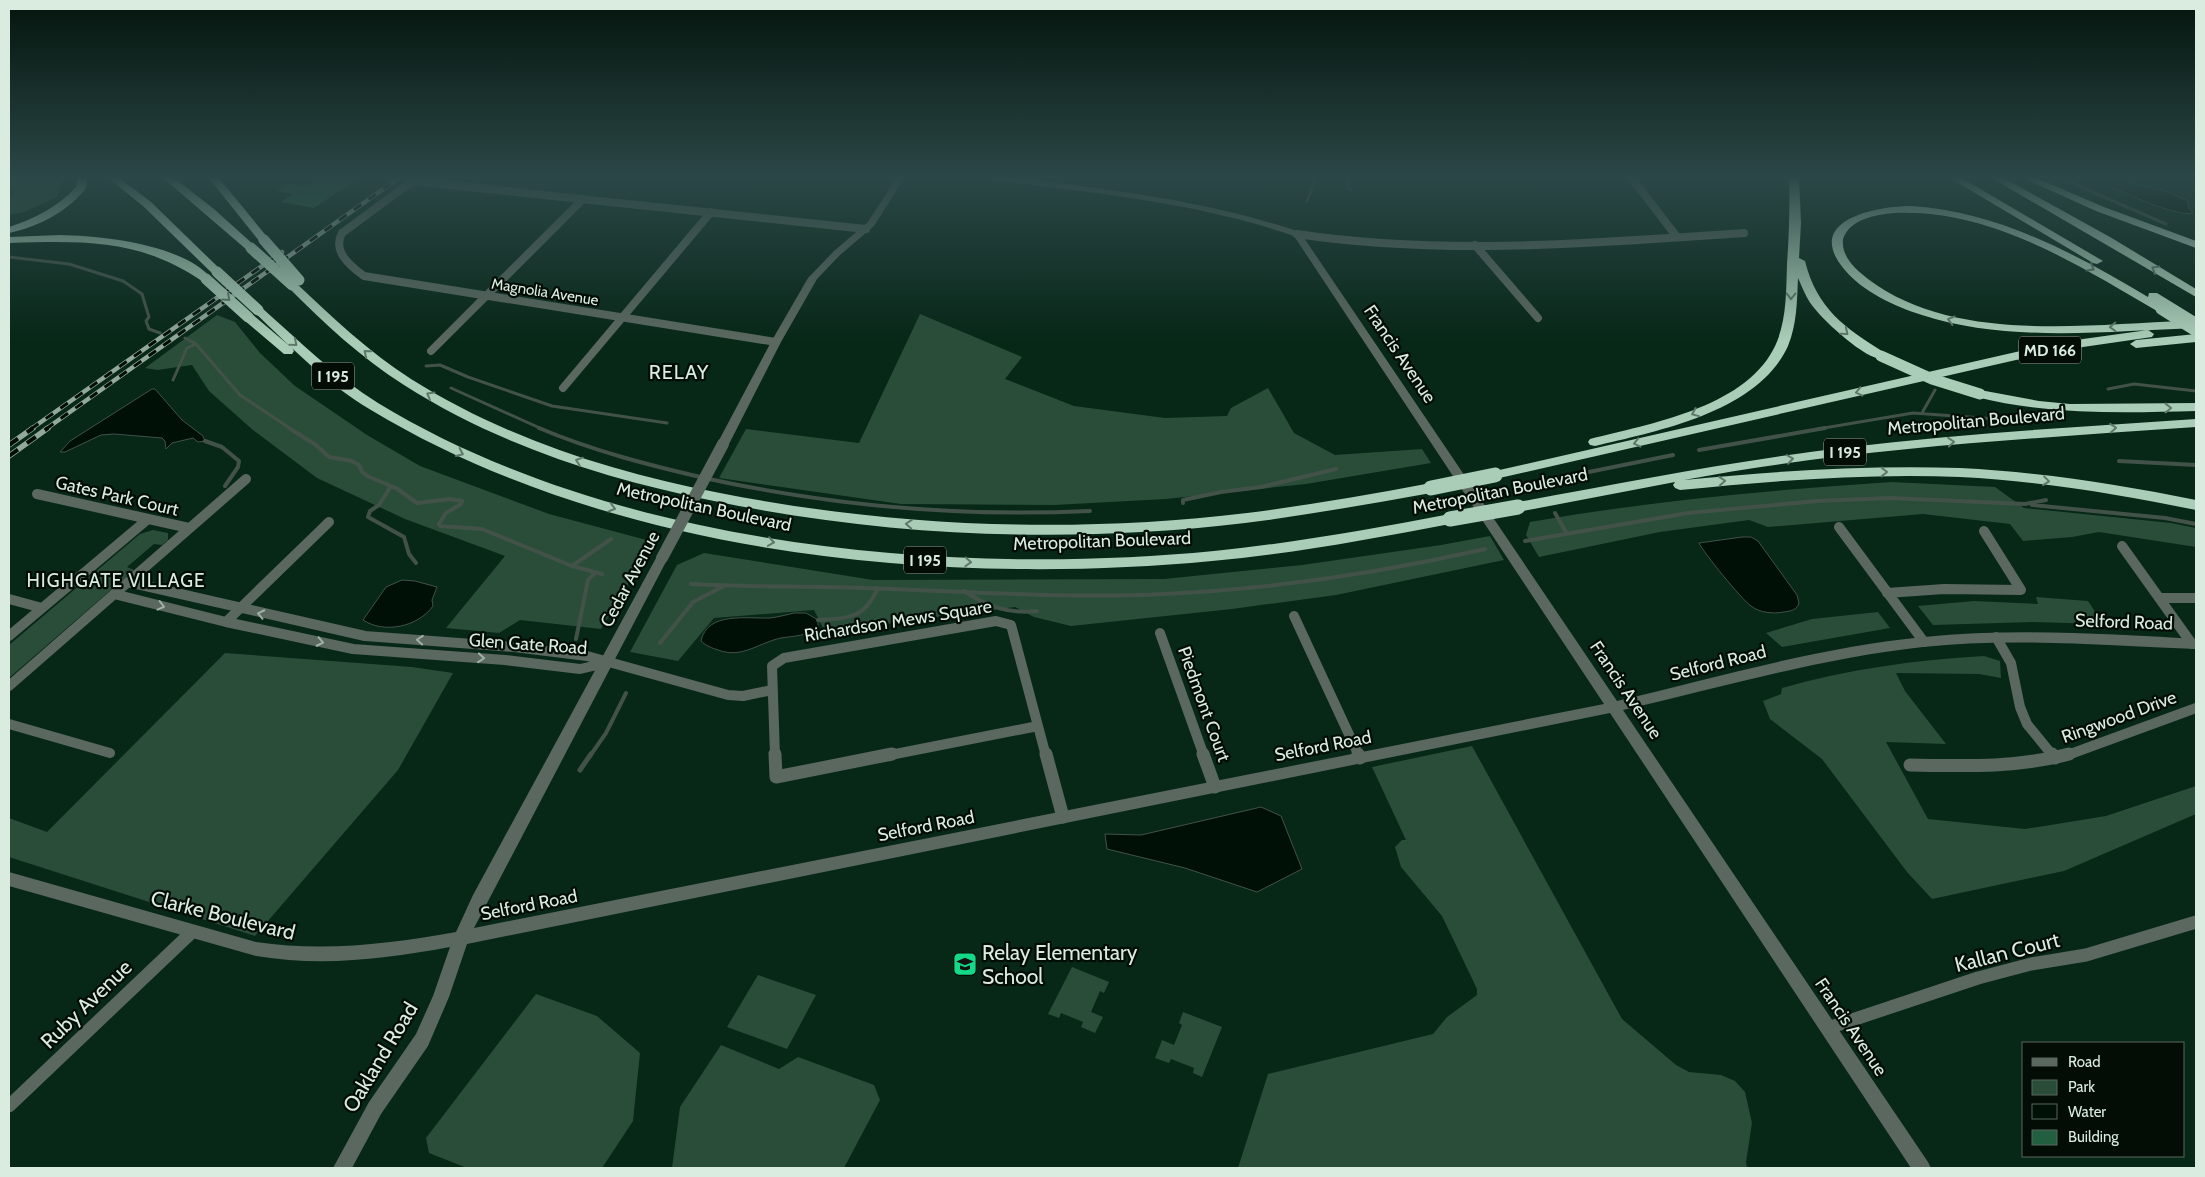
<svg xmlns="http://www.w3.org/2000/svg" width="2205" height="1177" font-family="Cabin,sans-serif">
	<rect width="100%" height="100%" fill="#072717"/>
	<path fill="#2a4d39" d="M9 177H55L61 183 57 197 24 212 9 215V198L14 192 9 190Z
		M920 314 1022 357 1005 379 1074 406 1165 418 1227 416 1231 408 1268 388 1294 433 1335 455 1422 449 1431 463 1306 484 1166 499 1054 505 901 504 719 478 746 429 859 443Z
		M217 315 235 322 260 353 295 386 367 435 420 466 549 514 654 542 601 629 520 620 499 633 446 628 505 556 405 519 317 478 253 430 209 391 192 365 157 370 145 368Z
		M1892 482 1995 487 2024 508 2171 523 2196 528V547L2099 532 2072 537 2023 541 2010 524 1923 514 1768 527 1749 520 1660 532 1539 557 1526 535 1530 522C1650 501 1770 490 1892 482Z
		M153 530 168 533V540L162 545 154 544 127 567 134 570 9 678V645L140 534Z
		M1490 536 1504 560 1336 595 1232 609 1071 626 1034 617 1015 607 825 632 814 610 714 618 678 661 630 652 677 565 704 553 873 580 1164 579 1302 565 1441 545Z
		M2036 597 2088 601 2103 624 2033 622 1933 625 1918 606 1974 601 2038 604Z
		M1878 612 1890 628 1782 647 1766 633 1812 619Z
		M225 653 412 667 453 673 398 770 255 936 9 857V818L47 832Z
		M1984 656 2000 661 2001 678 1979 674 1896 673 1905 691 1946 744 1886 742 1928 819 2025 829 2106 816 2196 786V814L2064 871 1932 899 1907 872 1822 759 1770 719 1763 701 1781 694 1782 688C1849 669 1915 660 1984 656Z
		M1472 746 1622 1019 1676 1065 1689 1072 1721 1075 1735 1081 1745 1092 1752 1123 1746 1162 1747 1168H1238L1268 1074 1433 1034 1447 1017 1477 995V989L1442 916 1401 867 1395 847 1402 840H1406L1372 767Z
		M1072 967 1109 982 1104 993 1100 991 1091 1012 1103 1017 1095 1033 1081 1027 1083 1022 1061 1013 1059 1018 1048 1014Z
		M758 975 816 995 787 1049 727 1027Z
		M536 994 597 1016 640 1053 633 1121 602 1168H467L429 1153 426 1138Z
		M1183 1012 1222 1027 1202 1077 1193 1073 1194 1068 1171 1059 1169 1063 1155 1058 1162 1040 1174 1045 1182 1025 1179 1023Z
		M721 1045 779 1069 798 1057 874 1085 880 1100 844 1168H672L680 1107Z"/>
	<path fill="#011007" stroke="#425248" d="M2092 177H2103L2166 191 2188 201 2189 208 2193 213C2175 218 2111 187 2092 177Z
		M152 389H155L182 420 203 436 205 441 198 442 193 438 172 443 166 449 165 441 162 438 114 434 101 435 65 452H60L70 441Z
		M1742 537H1751L1758 541 1797 595 1799 603C1797 610 1791 611 1784 612 1773 614 1760 613 1751 606 1742 600 1703 552 1699 543Z
		M402 580 415 581 437 587 432 600 433 606C418 627 384 634 363 620L386 587Z
		M794 613H806L818 620V628C808 636 793 636 781 638 758 643 742 659 718 650 712 648 706 646 701 641 707 611 748 619 770 618 778 617 786 615 794 613Z
		M1261 807 1281 816 1302 869 1257 892 1185 868 1107 849 1105 834 1141 835Z"/>
	<g fill="none" stroke-linecap="round" stroke-linejoin="round">
		<path stroke="#425248" stroke-width="3" d="M1347 177 1348 188 1351 190
			M1892 177H1894
			M2058 177 2166 224
			M1307 201 1315 181 1311 177
			M9 257 69 264 123 281 142 294 149 317 146 321 149 329 160 333
			M185 338 196 344 240 395 291 429
			M426 366 440 365 468 377 552 406 667 423
			M173 380 187 348 196 344
			M451 388 542 429
			M2108 389 2134 384 2196 391
			M1922 413 1935 390
			M1818 429 1913 413 2010 420 2065 419"/>
		<path stroke="#425248" stroke-width="4" d="M289 428 316 445 329 457 352 461 359 465 362 472 369 477 396 488 417 503 450 499 462 501 461 504 446 513 439 524 440 526 482 529 572 566 602 574
			M539 428C593 451 652 466 709 479 834 506 962 517 1090 511
			M205 441 222 447 239 461 238 467 225 486
			M1699 450 1825 428
			M2119 461 2196 465
			M1524 485 1673 455
			M391 486 379 505 370 511 368 517 404 537 409 554 416 563
			M1183 503V500L1221 492 1261 487 1336 469
			M2032 505 2165 518 2196 524
			M1555 513 1567 534
			M1525 541 1688 513 1817 501 1890 498 2025 504 2046 500
			M572 566 611 539
			M691 584C748 587 806 586 863 588 963 591 1064 599 1164 594 1272 589 1380 573 1485 549
			M964 591C988 607 1008 614 1037 611
			M818 620C849 618 864 619 878 588
			M576 639 588 580 594 574
			M660 643 693 602 722 587
			M590 756 606 733 626 693"/>
		<path stroke="#425248" stroke-width="5" d="M580 770 591 754"/>
	</g>
	<path fill="#225f40" d="M318 177H360L314 208 281 202 293 194 277 191 289 183 305 186Z"/>
	<g fill="none" stroke-linecap="round" stroke-linejoin="round">
		<path stroke="#5a685f" stroke-width="8" d="M418 177 342 233C332 251 350 266 364 276L776 342
			M1631 177 1677 237
			M412 181 866 229
			M1297 234C1443 256 1597 243 1744 233
			M1475 245 1538 318
			M431 351 583 199
			M563 388 711 212"/>
		<path stroke="#5a685f" stroke-width="10" d="M37 494 189 528
			M1839 527 1924 642
			M2122 546 2192 644
			M128 582 365 636 514 647 587 656 728 695 743 696 772 690
			M1887 593 1944 589 2021 590 1984 531
			M114 594 226 622 353 649 505 660 580 669 606 663
			M2159 598H2196
			M9 599 42 608
			M1294 616 1359 756
			M226 622 329 522
			M1160 633 1204 756
			M9 636 148 519
			M1996 637 2011 663 2020 707 2027 724 2053 756
			M9 686 246 479
			M9 724 110 753
			M775 756 772 666 784 658 996 621 1011 625 1046 756
			M885 756 1038 726
			M2065 756 2196 708"/>
		<path stroke="#5a685f" stroke-width="13" d="M775 754 776 777 892 754
			M1046 754 1063 817
			M1203 754 1215 787
			M1358 754 1360 758
			M2052 754 2055 758
			M1910 765C1964 766 2017 768 2069 754
			M1828 1028 1978 978 2031 964 2086 955 2196 922
			M9 1106 192 932"/>
		<path fill="#5a685f" fill-rule="evenodd" d="M897 177H905L874 226 840 255 817 279 781 342 729 444 723 448 719 446 717 444 771 342 808 278 834 251 868 222Z
			M987 177H1007C1107 189 1205 200 1300 232L1617 701C1719 677 1820 647 1924 637 2014 628 2106 634 2196 639V649C2105 646 2014 637 1923 647 1822 658 1723 687 1623 710L1928 1162 1931 1168H1911L1610 713 467 944 449 997 428 1046 381 1114 352 1168H333L369 1102 416 1034 433 996 450 947C385 959 322 967 256 956L9 886V872L256 942C324 952 389 944 456 932L473 895 656 558 662 554 668 558 474 928 1604 704 1294 236C1195 202 1094 193 991 180Z"/>
		<path fill="#aacdb7" fill-rule="evenodd" d="M77 177H87L86 188C68 212 37 227 9 233V227C34 219 58 207 76 187Z
			M107 177H118L151 202 221 270 223 272 221 274H213L143 206Z
			M162 177H173L214 209 255 246 256 248 255 250H247Z
			M208 177H218L268 238 269 240 268 242H260Z
			M1789 177H1799L1801 223 1799 258 1805 261C1817 309 1845 328 1885 353L1887 356 1885 359C1869 363 1825 322 1815 309 1807 300 1803 289 1798 278 1797 301 1797 324 1788 346 1758 412 1658 431 1595 446L1590 445 1588 442 1590 439C1649 424 1742 408 1773 350 1787 324 1786 292 1787 264 1789 235 1790 206 1789 177Z
			M1948 177H1960L2103 261 2097 264 2093 263Z
			M1990 177H2002L2110 237 2196 289V297Z
			M2021 177H2034L2104 207 2196 241V248L2096 211Z
			M1912 206C1999 212 2074 253 2148 297L2149 293H2157L2196 317V328C2108 331 2007 343 1922 315 1894 306 1863 292 1844 269 1803 220 1876 206 1912 206ZM1893 213C1990 208 2076 264 2157 311H2165L2167 309 2186 321C2085 324 1954 344 1868 279 1855 269 1841 256 1843 239 1850 219 1875 215 1893 213Z
			M60 235C103 236 183 244 212 279L206 282 202 281C138 238 83 241 9 243V237Z
			M292 282 296 283C332 317 369 352 411 379 505 438 611 472 720 493 893 527 1072 534 1247 513 1309 505 1370 495 1431 483L1436 485 1438 488 1436 491 1431 493C1369 504 1308 515 1245 523 1068 544 889 537 714 501 605 479 498 445 404 385 361 358 324 323 288 287L286 285Z
			M258 306 262 308C299 341 336 377 378 403 613 546 945 577 1214 551 1293 543 1372 529 1450 514L1455 516 1457 519 1455 522 1450 524C1371 539 1292 554 1212 561 937 587 611 555 371 410 327 384 291 347 254 312L252 310 254 308Z
			M248 313 252 314 292 348 294 351 292 354H284L244 320 242 317 244 314Z
			M2148 330 2154 334 2152 337 2083 347 2016 360 1495 479 1490 478 1488 475 1490 472 1495 471 2016 352 2083 339Z
			M2196 334V342L2136 348 2130 344 2136 340Z
			M1980 390 2039 401 2070 404 2196 403V411C2122 413 2048 415 1976 397L1974 394 1976 391Z
			M2196 419V427C2025 439 1853 448 1684 480 1776 471 1868 465 1960 468 2040 472 2118 484 2196 500V510C2118 494 2039 481 1960 477 1866 473 1773 481 1680 490L1675 488 1673 485 1675 482 1518 512 1513 510 1511 507 1513 504 1518 502C1628 482 1738 460 1850 447 1964 433 2081 427 2196 419Z"/>
		<g stroke="#91a89a" stroke-width="4.5">
			<path id="rail-far1" d="M31 429 282 252
				M46 429 400 177"/>
		</g>
		<g stroke="#91a89a" stroke-width="5.5">
			<path id="rail" d="M9 445 33 428
				M9 456 48 428"/>
		</g>
		<use href="#rail-far1" stroke="#030d06" stroke-width="3" stroke-dasharray="9" stroke-linecap="butt"/>
		<use href="#rail" stroke="#030d06" stroke-width="4" stroke-dasharray="11" stroke-linecap="butt"/>
		<path stroke="#5a685f" stroke-width="12" d="M662 558 723 444"/>
		<path stroke="#aacdb7" stroke-width="11" d="M264 240 299 280
			M251 248 292 285
			M217 272 258 310
			M206 279 248 317
			M2161 309 2196 331
			M1881 356 1932 379 1980 394"/>
		<path stroke="#aacdb7" stroke-width="15" d="M1431 488 1495 475
			M1450 519 1518 507"/>
	</g>
	<defs><path id="oneway-chevron" d="M-2-3.5L2.5 0L-2 3.5" fill="none" stroke-width="1.6" stroke-linecap="round" stroke-linejoin="round" transform="scale(1.25)"/></defs>
	<g stroke="#5f7767">
		<use href="#oneway-chevron" transform="translate(2091 268) rotate(30)"/>
		<use href="#oneway-chevron" transform="translate(2155 269) rotate(-149)"/>
		<use href="#oneway-chevron" transform="translate(1791 296) rotate(91)"/>
		<use href="#oneway-chevron" transform="translate(227 298) rotate(42)"/>
		<use href="#oneway-chevron" transform="translate(1951 320) rotate(-165)"/>
		<use href="#oneway-chevron" transform="translate(2113 327) rotate(178)"/>
		<use href="#oneway-chevron" transform="translate(1845 332) rotate(39)"/>
		<use href="#oneway-chevron" transform="translate(294 343) rotate(40)"/>
		<use href="#oneway-chevron" transform="translate(367 353) rotate(-141)"/>
		<use href="#oneway-chevron" transform="translate(1859 392) rotate(167)"/>
		<use href="#oneway-chevron" transform="translate(430 395) rotate(-149)"/>
		<use href="#oneway-chevron" transform="translate(2168 408) rotate(-1)"/>
		<use href="#oneway-chevron" transform="translate(1695 413) rotate(158)"/>
		<use href="#oneway-chevron" transform="translate(2113 428) rotate(-4)"/>
		<use href="#oneway-chevron" transform="translate(1951 442) rotate(-5)"/>
		<use href="#oneway-chevron" transform="translate(1637 443) rotate(167)"/>
		<use href="#oneway-chevron" transform="translate(460 453) rotate(25)"/>
		<use href="#oneway-chevron" transform="translate(1790 459) rotate(-8)"/>
		<use href="#oneway-chevron" transform="translate(579 461) rotate(-161)"/>
		<use href="#oneway-chevron" transform="translate(1884 472)"/>
		<use href="#oneway-chevron" transform="translate(1722 481) rotate(-5)"/>
		<use href="#oneway-chevron" transform="translate(2046 481) rotate(7)"/>
		<use href="#oneway-chevron" transform="translate(612 508) rotate(16)"/>
		<use href="#oneway-chevron" transform="translate(909 524) rotate(-175)"/>
		<use href="#oneway-chevron" transform="translate(771 542) rotate(8)"/>
		<use href="#oneway-chevron" transform="translate(968 562) rotate(3)"/>
	</g>
	<g stroke="#a0b1a6">
		<use href="#oneway-chevron" transform="translate(161 606) rotate(14)"/>
		<use href="#oneway-chevron" transform="translate(261 614) rotate(-168)"/>
		<use href="#oneway-chevron" transform="translate(420 640) rotate(-176)"/>
		<use href="#oneway-chevron" transform="translate(320 642) rotate(12)"/>
		<use href="#oneway-chevron" transform="translate(481 658) rotate(5)"/>
	</g>
	<linearGradient id="sky" x2="0" y2="1"><stop stop-color="#04150d"/><stop offset="0.52" stop-color="#2b4747"/><stop offset="1" stop-color="#2b4747" stop-opacity="0"/></linearGradient>
	<rect width="2205" height="341" fill="url(#sky)"/>
	<defs>
		<g id="school-square" transform="scale(1.25)"><rect x="-9" y="-9" width="18" height="18" rx="4" fill="#14d989" stroke="#030d06"/><path d="M0-5L7-2L0 1L-7-2ZM-4 1L0 2.5L4 1V4Q0 6-4 4Z" fill="#111"/></g>
	</defs>
	<g fill-rule="evenodd">
		<use href="#school-square" x="965" y="964"/>
	</g>
	<g text-anchor="middle" dominant-baseline="central" stroke-width="4.5" stroke-linejoin="round" paint-order="stroke">
		<g font-size="15" fill="#daece0" stroke="#030d06">
			<text transform="translate(545 292) rotate(9)">Magnolia Avenue</text>
		</g>
		<g fill="#030d06" stroke="#9aa99f" stroke-width="1">
			<rect x="2019" y="336.5" width="62" height="27" rx="4"/>
			<rect x="312" y="362.5" width="42" height="27" rx="4"/>
			<rect x="1824" y="438.5" width="42" height="27" rx="4"/>
			<rect x="904" y="546.5" width="42" height="27" rx="4"/>
		</g>
		<g font-size="16" font-weight="bold" fill="#daece0">
			<text x="2050" y="350">MD 166</text>
			<text x="333" y="376">I 195</text>
			<text x="1845" y="452">I 195</text>
			<text x="925" y="560">I 195</text>
		</g>
		<g font-size="18" fill="#daece0" stroke="#030d06">
			<text transform="translate(1400 354) rotate(56)">Francis Avenue</text>
			<text transform="translate(1976 421) rotate(-5)">Metropolitan Boulevard</text>
			<text transform="translate(1500 491) rotate(-11)">Metropolitan Boulevard</text>
			<text transform="translate(117 496) rotate(13)">Gates Park Court</text>
			<text transform="translate(704 507) rotate(12)">Metropolitan Boulevard</text>
			<text transform="translate(1102 541) rotate(-2)">Metropolitan Boulevard</text>
			<text transform="translate(630 579) rotate(-62)">Cedar Avenue</text>
			<text transform="translate(898 621) rotate(-9)">Richardson Mews Square</text>
			<text transform="translate(2124 622) rotate(2)">Selford Road</text>
			<text transform="translate(528 644) rotate(4)">Glen Gate Road</text>
			<text transform="translate(1718 663) rotate(-14)">Selford Road</text>
			<text transform="translate(1626 690) rotate(56)">Francis Avenue</text>
			<text transform="translate(1204 704) rotate(70)">Piedmont Court</text>
			<text transform="translate(2119 717) rotate(-20)">Ringwood Drive</text>
			<text transform="translate(1323 746) rotate(-11)">Selford Road</text>
			<text transform="translate(926 826) rotate(-11)">Selford Road</text>
			<text transform="translate(529 905) rotate(-11)">Selford Road</text>
			<text transform="translate(1851 1027) rotate(56)">Francis Avenue</text>
		</g>
		<g font-size="19" letter-spacing="1" fill="#daece0" stroke="#030d06">
			<text x="116" y="580">HIGHGATE VILLAGE</text>
		</g>
		<g font-size="20" letter-spacing="1" fill="#daece0" stroke="#030d06">
			<text x="679" y="372">RELAY</text>
		</g>
		<g font-size="21" fill="#daece0" stroke="#030d06">
			<text transform="translate(223 915) rotate(14)">Clarke Boulevard</text>
			<text transform="translate(2007 952) rotate(-14)">Kallan Court</text>
			<text transform="translate(86 1004) rotate(-44)">Ruby Avenue</text>
			<text transform="translate(380 1057) rotate(-59)">Oakland Road</text>
		</g>
		<g font-size="21" fill="#daece0" stroke="#030d06" text-anchor="start">
			<text x="982" y="952">Relay Elementary<tspan x="982" dy="24">School</tspan></text>
		</g>
	</g>
	<rect width="2205" height="1177" fill="none" stroke="#daece0" stroke-width="20"/>
	<rect x="2022" y="1042" width="162" height="115" fill="#030d06" stroke="#59665d"/>
	<rect x="2032" y="1058" width="25" height="8" fill="#5a685f" stroke="#59665d"/>
	<text x="2068" y="1067" font-size="15" fill="#daece0">Road</text>
	<rect x="2032" y="1080" width="25" height="15" fill="#2a4d39" stroke="#59665d"/>
	<text x="2068" y="1092" font-size="15" fill="#daece0">Park</text>
	<rect x="2032" y="1104" width="25" height="15" fill="#011007" stroke="#59665d"/>
	<text x="2068" y="1117" font-size="15" fill="#daece0">Water</text>
	<rect x="2032" y="1130" width="25" height="15" fill="#225f40" stroke="#59665d"/>
	<text x="2068" y="1142" font-size="15" fill="#daece0">Building</text>
</svg>
